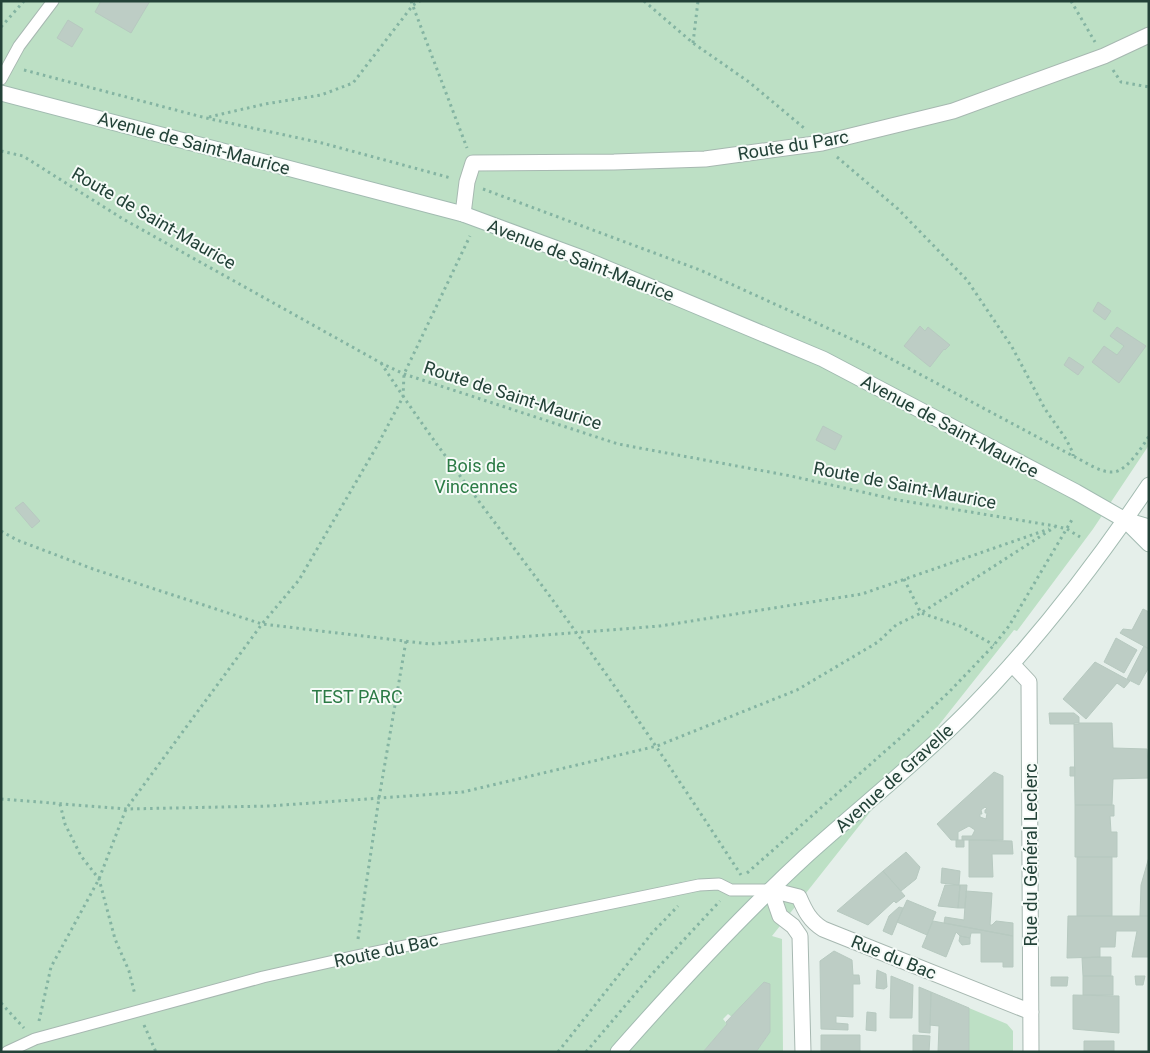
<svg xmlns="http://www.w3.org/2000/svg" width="1150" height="1053" font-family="Roboto,sans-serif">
	<rect width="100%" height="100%" fill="#e5efea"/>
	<path fill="#bde0c5" d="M1 1H1149V445L1093 529 1017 631 1014 630 772 936 782 939 783 1052H756L768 1035 770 985 764 982 732 1017 728 1014 723 1019 727 1024 703 1052H1Z
		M969 1008 1007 1024 1013 1031V1052H969Z"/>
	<path fill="#bdcdc5" stroke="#b7c9c0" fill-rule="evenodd" d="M101 1H150L131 33 95 12Z
		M68 20 83 29 72 47 57 38Z
		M1098 302 1111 311 1105 320 1093 311Z
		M920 326 925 331 928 327 950 345 945 350 944 349 930 367 904 346Z
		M1117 327 1146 346 1119 383 1092 362 1104 346 1117 355 1124 346 1110 336Z
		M1069 357 1084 367 1078 375 1064 365Z
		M823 426 842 436 835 450 816 440Z
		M23 502 40 521 32 528 15 508Z
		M1143 609 1149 612V649L1120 633 1123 629 1132 630Z
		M1116 638 1137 650 1124 673 1104 662Z
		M1144 646 1149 649V667L1139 685 1127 679Z
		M1095 662 1130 681 1124 688 1117 683 1086 719 1063 699Z
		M1049 713H1074L1079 717V724H1050Z
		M1074 723H1112L1113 748 1147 749 1149 778 1113 779 1112 805H1075Z
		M1070 767H1075V776H1070Z
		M994 772 1003 776V840H962V836H972L975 830 969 826 958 832V840H951L937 824ZM985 807 987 809 985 810V813H987L986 819 980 817V814H982L981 810Z
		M1075 805H1114V816H1110L1111 832H1117V857H1075Z
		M956 840H964V847H956Z
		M969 840 1012 841 1013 854H992L993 877H969Z
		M906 852 920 867 916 879 901 891 883 871Z
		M1077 857H1112V916H1077Z
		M1149 857V916H1140L1141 885Z
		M942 868 960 871 959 885 941 883Z
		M883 871 905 896 896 903 894 901 868 925 837 911Z
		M945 885H960L958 908 938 906Z
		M960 885H967L965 908H958Z
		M966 891 992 893 990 925H992L996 921 1013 923V936L944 923 945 917 964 920Z
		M907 900 936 912 927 935 897 922Z
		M899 907 903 908 892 935 883 931 889 916Z
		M1068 916H1149L1148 957H1132L1137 931H1116L1115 947H1100V957L1067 958Z
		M933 921 1013 936V967H1003V962H981V933H971L970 938 960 936 956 932 946 957 922 947Z
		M960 936 970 938V944L962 945 959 941Z
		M834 951 852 960 853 975H859L860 984H853V1017L836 1016V1023L848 1024V1030L821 1029 820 961Z
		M1100 957H1111V976H1083L1082 958Z
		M877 970 886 974 887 987 884 989 876 988Z
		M891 976 913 985 912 1018H890Z
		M1083 976H1113V995H1083Z
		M1135 976H1145L1143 985H1136Z
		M1051 977H1068L1067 986H1051Z
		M764 982 770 984V1032L756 1052H703L727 1024 726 1022Z
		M919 987 931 992 930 1033 919 1032Z
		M931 992 969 1008V1052H938L939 1026 930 1025Z
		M1073 995 1119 996V1033L1073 1029Z
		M867 1012 876 1013V1031L866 1030Z
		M821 1035H860V1052H821Z
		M913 1035 930 1036 929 1052H913Z
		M1084 1041H1114V1052H1084Z"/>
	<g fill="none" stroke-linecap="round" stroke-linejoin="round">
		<g stroke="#a7b8b1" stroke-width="13">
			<path id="lane" d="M1 79 19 46 53 1
				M7 1052 35 1039 263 977 356 956 699 885 719 884 731 890H771"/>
		</g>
		<g stroke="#a7b8b1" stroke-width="17">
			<path id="street" d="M463 214 467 182 473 163 614 162 705 159 822 143 953 111 1104 56 1149 35
				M1012 664 1029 682 1031 1052
				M771 890 799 897C805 911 810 921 823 929L1031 1012
				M771 890 780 916 793 926 800 936 803 1052"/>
		</g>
		<g stroke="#a2bbb1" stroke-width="17">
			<path id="secondary" d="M1 93 463 214 582 258 823 359 1076 492 1125 520 1149 527
				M1126 521 1149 544
				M618 1052C678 984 739 918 805 857 859 808 917 763 968 711 1036 642 1095 565 1149 485"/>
		</g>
		<path stroke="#84b4a2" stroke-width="3" stroke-dasharray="2.5 4" stroke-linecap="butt" d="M411 1 467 148
			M644 1 693 43 749 82 804 128
			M1071 1 1095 42
			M1 27 24 1
			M693 43 698 1
			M24 70 206 118 322 143 451 178
			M1113 70 1121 82 1149 87
			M209 117 265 104 321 95 353 83 413 5 420 1
			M1 151 23 156 123 219 381 363 404 374 618 444 791 476 898 500 1055 526 1067 529 1080 537
			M837 157 898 209 967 280 1012 347 1045 409 1066 439 1073 453V456
			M483 189 700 270 867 346 1073 456C1084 461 1100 473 1113 472 1126 472 1143 446 1149 436
			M381 363C442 457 513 544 578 635 635 713 688 794 741 875
			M1 531 17 540 93 569 262 624 430 644 660 626 862 594 1049 529
			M904 579 921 613 960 626 994 645
			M1 799 126 809 270 806 463 792 657 746 797 690 878 642 896 625 921 613 1055 527
			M60 804 65 824 81 856 99 879 115 939 129 971 135 995
			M747 873 899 739 950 691 994 645 1009 626 1073 518
			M358 939 379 798 406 641
			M1 1003 24 1028
			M39 1021 51 967 99 879 126 809 262 624 299 580 377 446 403 397 404 374 470 236
			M144 1025 156 1052
			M558 1052 652 933 678 906
			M586 1052 652 974 720 901"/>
		<use href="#lane" stroke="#fff" stroke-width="11"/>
		<use href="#street" stroke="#fff" stroke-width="15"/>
		<use href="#secondary" stroke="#fff" stroke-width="15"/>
	</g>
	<g text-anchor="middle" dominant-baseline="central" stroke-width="4" stroke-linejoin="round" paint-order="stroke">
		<g font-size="18" fill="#234238" stroke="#f6fbf8">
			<text transform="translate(194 143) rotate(15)">Avenue de Saint-Maurice</text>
			<text transform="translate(793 145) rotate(-9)">Route du Parc</text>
			<text transform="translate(154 218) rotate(30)">Route de Saint-Maurice</text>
			<text transform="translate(581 260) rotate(21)">Avenue de Saint-Maurice</text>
			<text transform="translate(513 395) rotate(18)">Route de Saint-Maurice</text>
			<text transform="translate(950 426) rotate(28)">Avenue de Saint-Maurice</text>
			<text transform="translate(905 485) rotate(11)">Route de Saint-Maurice</text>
			<text transform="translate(894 778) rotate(-42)">Avenue de Gravelle</text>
			<text transform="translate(1030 855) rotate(-90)">Rue du Général Leclerc</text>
			<text transform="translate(386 950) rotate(-12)">Route du Bac</text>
			<text transform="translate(894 957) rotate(22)">Rue du Bac</text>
		</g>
		<g font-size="18" fill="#2b7b45" stroke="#f6fbf8">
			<text x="476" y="465">Bois de<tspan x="476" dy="21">Vincennes</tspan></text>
			<text x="357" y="696">TEST PARC</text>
		</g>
	</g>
	<rect width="1150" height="1053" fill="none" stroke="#234238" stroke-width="5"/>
</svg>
